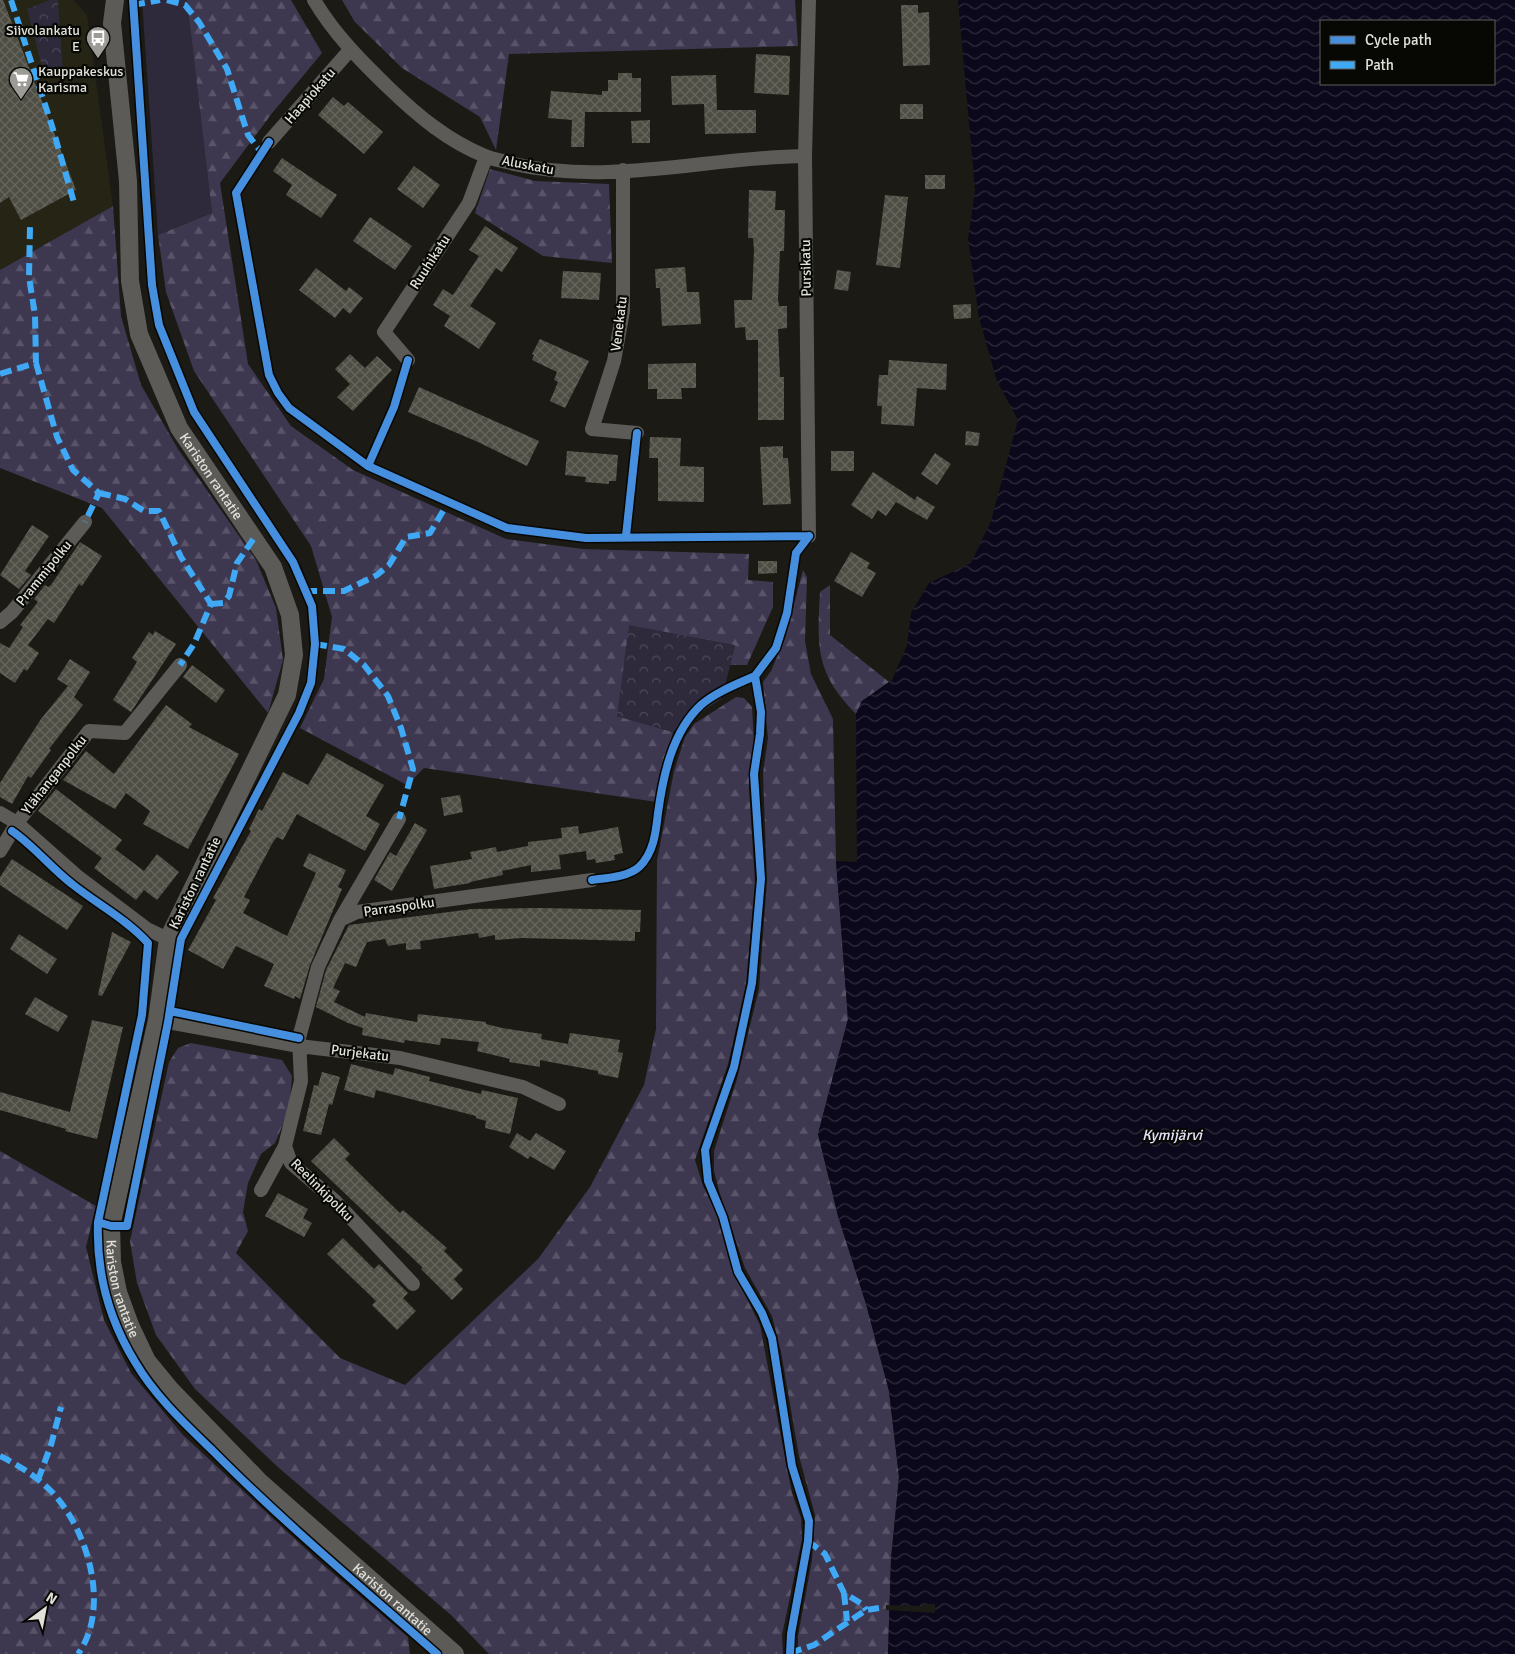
<svg xmlns="http://www.w3.org/2000/svg" width="1515" height="1654" font-family="Signika,sans-serif">
	<defs>
		<pattern id="forest-firs" width="22" height="20" patternUnits="userSpaceOnUse" patternTransform="scale(1.25)"><rect width="22" height="20" fill="#3d3850"/><path d="M5 1l3.5 6h-7zM16 11l3.5 6h-7z" fill="#595469"/></pattern>
		<pattern id="park-crowns" width="20" height="18" patternUnits="userSpaceOnUse" patternTransform="scale(1.25)"><rect width="20" height="18" fill="#2e2a3c"/><path d="M2 6a3 3 0 1 1 6 0M12 15a3 3 0 1 1 6 0" fill="none" stroke="#4c4958"/></pattern>
		<pattern id="water-waves" width="16" height="10" patternUnits="userSpaceOnUse" patternTransform="scale(1.25)"><rect width="16" height="10" fill="#0c081b"/><path d="M0 5q4-4 8 0t8 0" fill="none" stroke="#2f2c3c"/></pattern>
		<pattern id="building-cross-hatch" width="8" height="8" patternUnits="userSpaceOnUse" patternTransform="scale(1.25)"><rect width="8" height="8" fill="#4f4e45"/><path d="M0 0l8 8M0 8l8-8" fill="none" stroke="#68675f"/></pattern>
	</defs>
	<rect width="100%" height="100%" fill="#1b1a15"/>
	<path fill="#252415" d="M0 0H73L87 15 113 206 0 270Z"/>
	<path fill="#2e2a3c" d="M142 0H187L212 213 158 235Z"/>
	<path fill="url(#forest-firs)" d="M187 0H291L322 53 273 112 220 183 248 364 291 426 353 470 506 539 583 549 749 554 748 580 773 582V607L747 665H730L735 645 617 716 673 732 657 802 424 768 407 785 300 728 324 679 332 617 311 546 194 371 166 292 158 235 212 213Z
		M342 0H795L798 46 509 54 496 150 480 117 402 68 355 22Z
		M490 169 535 181 609 184 612 263 543 256 475 213Z
		M113 206 121 316 141 385 178 449 256 560 276 608 283 660 268 713 102 508 0 468V270Z
		M803 570 807 577 805 641 811 674 833 719 836 861 848 1019 818 1134 838 1216 866 1304 889 1391 899 1477 891 1559 888 1654H798V1636L812 1560 815 1515 799 1456 781 1352 772 1316 745 1268 720 1194 714 1171V1151L737 1079 759 989 767 881 763 773 768 738 763 682 771 671 785 638Z
		M830 585V635L889 682 862 701 856 714C815 673 817 646 820 592Z
		M736 697 744 698 752 707 754 743 749 789 755 882 746 984 728 1064 695 1160 703 1186 717 1214 732 1269 760 1325 785 1458 792 1493 801 1518 802 1539 782 1635 783 1654H489L451 1615 279 1468 195 1389 156 1335 137 1283 130 1241 169 1062 178 1048 191 1043 282 1060 292 1076 289 1110 275 1143 261 1154 248 1183 243 1212 248 1231 236 1253 340 1358 405 1385 538 1259 590 1187 644 1085 656 1029 657 861 674 771 685 737 694 724Z
		M0 1151 96 1206 86 1247 104 1320 131 1373 183 1435 321 1563 408 1637 410 1654H0Z"/>
	<path fill="url(#park-crowns)" d="M50 0H58L63 72 44 74 27 9Z
		M629 625 735 645 722 698 673 732 617 716Z"/>
	<path fill="url(#water-waves)" fill-rule="evenodd" d="M958 0H1515V1654H888L891 1559 899 1477 889 1391 866 1304 838 1216 818 1134 848 1019 836 861 857 862 856 714 862 701 892 680 907 646 911 613 929 583 971 563 991 521 1018 420 997 381 979 318 968 239 975 190ZM1321 21H1494V84H1321Z"/>
	<path fill="#1b1a15" d="M923 1604H935V1613L886 1610V1605L923 1606Z"/>
	<path fill="url(#building-cross-hatch)" d="M0 0H3L76 190 21 220 9 197 0 203Z
		M901 5H918V13L929 12 930 65 903 66Z
		M756 54 790 56 789 95 754 93Z
		M618 73H632V78H641V112H585L584 147H571L572 120 548 118 551 91 602 95V91H608V80H618Z
		M716 75 717 110H756V133L705 134 704 104 672 105 671 76Z
		M333 97 344 106 348 102 383 132 364 154 318 115Z
		M900 104H923V119H900Z
		M650 120V143H632L631 121Z
		M282 158 337 195 321 218 286 195 292 185 273 171Z
		M414 166 440 185 423 208 397 189Z
		M925 175H945V189H925Z
		M749 190 776 191 775 210H785L784 251H780L778 299 779 306H787V328L778 329 780 377H784V420H758V340H746L745 327 735 328 734 300H752L754 250 753 238H748Z
		M885 195 908 197 900 268 876 265Z
		M370 217 412 246 395 270 353 241Z
		M485 226 518 248 502 272 496 268 470 306 496 323 479 349 444 326 450 316 433 305 443 289 453 295 479 256 469 250Z
		M685 267 687 292H699L701 324 662 326 660 288H656L655 269Z
		M316 268 346 291 349 287 363 298 350 314 343 308 335 318 299 290Z
		M837 270 851 272 848 291 834 289Z
		M563 271 601 273 599 300 561 298Z
		M971 304V318L954 319 953 305Z
		M540 339 589 361 565 408 550 401 558 382 554 380 557 372 532 360 534 355 532 354Z
		M350 354 365 368 377 356 392 370 353 411 337 397 350 384 335 369Z
		M889 360 947 364 946 390 917 388 914 426 881 424 882 406H877L879 375H888Z
		M696 363V388H681L682 399H657V389H648V364Z
		M419 387 539 441 527 466 478 442 408 412Z
		M966 431 980 433 978 446 965 445Z
		M650 437 681 438 680 466 704 467V502L658 501V458H649Z
		M783 446V458H788L791 504 763 505 760 447Z
		M567 451 618 455 616 481H609V484L585 482 586 477 565 475Z
		M831 451H854V471H831Z
		M935 453 951 464 937 485 921 474Z
		M873 472 915 500 917 496 935 507 927 520 896 502 886 516 878 510 872 519 851 505Z
		M32 525 49 536 25 571 31 575 19 589 0 575Z
		M80 542 102 556 82 586 79 584 54 623 48 619 28 645 39 653 27 671 24 669 15 683 0 673V643L9 648 23 627 20 625 38 602 34 599 45 585 48 587 51 585Z
		M851 552 870 563 867 568 876 573 862 597 834 581Z
		M758 561H777V573L758 574Z
		M155 631 176 644 131 712 113 700 137 662 132 658 149 632 153 635Z
		M70 659 90 672 74 697 83 705 49 749 51 750 31 778 28 776 12 804 0 797V783L41 719 68 686 57 679Z
		M192 665 225 690 216 703 183 677Z
		M166 705 192 724 189 727 239 754 188 849 143 824 150 811 126 793 115 809 63 780 86 751 114 774Z
		M327 753 384 785 366 816 380 824 365 851 297 814 283 840 277 837 273 842 244 897 250 900 243 913 287 936 316 873 303 866 309 853 346 870 338 887 342 889 310 965 300 999 295 996 294 999 264 986 274 964 236 946 223 969 188 950 216 900 213 898 251 831 249 829 259 809 262 811 283 772 308 785Z
		M56 789 122 840 115 849 144 871 157 854 179 872 157 900 144 890 136 900 94 868 102 858 38 811Z
		M460 795 463 812 444 816 441 798Z
		M415 823 427 830 392 891 374 880 390 852 396 856Z
		M578 826 579 834 618 827 623 853 614 855 615 860 596 863 595 859 587 860 586 851 559 855 561 869 531 872V865L502 871 503 875 470 882V883L434 889 430 866 472 859 470 852 496 847 497 852 528 846V842L562 838 561 828Z
		M12 859 83 906 67 930 0 885V877Z
		M539 908 641 910 640 932H635V941L522 938 495 940V935L479 938 478 933 420 941 421 949 406 950V943L388 946 385 939 367 942 356 967 345 963 333 988 340 991 334 1002 365 1017 366 1013 417 1022 418 1014 486 1022V1024L502 1028 542 1034 541 1039 568 1044 570 1033 620 1040 618 1052 623 1053 618 1078 598 1074V1071L540 1060V1067L509 1062 510 1059 477 1051 479 1042 441 1038 440 1045 405 1040 404 1043 362 1035 363 1028 348 1023 316 1007 326 970 349 925 472 909Z
		M112 932 131 942 102 996 98 995Z
		M19 934 57 959 47 974 10 949Z
		M35 997 68 1016 58 1032 25 1014Z
		M92 1020 123 1027 97 1139 65 1131 66 1129 0 1110V1092L70 1112Z
		M351 1064 393 1075 395 1068 430 1077 429 1081 481 1094 482 1090 518 1098 510 1134 485 1128 486 1121 476 1118V1116L376 1090 374 1098 344 1090Z
		M322 1072 340 1077 332 1105 329 1104 321 1135 303 1131 314 1085 318 1086Z
		M517 1133 530 1141 536 1133 566 1151 554 1170 530 1156 528 1159 509 1147Z
		M334 1138 350 1154 345 1159 370 1184 400 1213 403 1210 447 1248 444 1251 463 1270 454 1279 463 1289 452 1300 421 1269 423 1268 311 1161Z
		M278 1193 308 1209 303 1218 312 1223 304 1237 265 1216Z
		M343 1238 374 1269 379 1264 408 1293 403 1298 416 1311 397 1330 372 1305 376 1301 327 1254Z"/>
	<g fill="none" stroke-linecap="round" stroke-linejoin="round">
		<path stroke="#5c5b57" stroke-width="14" d="M314 0C334 34 361 61 390 89 418 116 448 141 485 156 494 160 505 161 514 164 610 186 709 157 805 156
			M269 142 350 50
			M623 170V311L614 361 592 429 637 433
			M408 360 384 332 469 203 486 157
			M809 536 805 156 809 0
			M0 622 12 612 85 522
			M0 813 17 823 77 876 147 929 168 939
			M0 851 17 823 89 731 125 733 180 665
			M340 920 399 819
			M157 1020 299 1046 400 1058 523 1087 559 1104
			M261 1190 285 1146
			M413 1284 335 1201 291 1163 285 1146 301 1081 299 1038 318 967 340 920 357 912 592 880"/>
		<path stroke="#5c5b57" stroke-width="18" id="s1" d="M115 0 112 23 128 181 130 281 139 334 179 428 273 567 290 615 294 655 287 695 168 939 157 1020 111 1226 112 1262 118 1292 130 1325 147 1361 170 1389 260 1482 455 1654"/>
		<path stroke="#3fa9f5" stroke-width="6" stroke-dasharray="12 6" stroke-linecap="butt" d="M11 0 52 126 75 206
			M167 0 185 5 199 22 227 69 248 135 262 153
			M133 5 160 0
			M36 363 57 437 73 470 99 493 85 522
			M0 374 36 363 35 315 29 277 30 227
			M99 493 125 499 144 511H159L181 557 211 604 194 644 180 665
			M305 591H344L377 575 389 565 406 537 430 533 449 501
			M211 604 223 603 229 596 237 563 254 538
			M315 644 344 649 364 665 388 696 401 728 413 769 399 819
			M0 1456C18 1465 36 1476 51 1491 88 1529 111 1608 78 1654
			M38 1480 51 1445 61 1407
			M808 1541 825 1554 844 1593 862 1604 866 1610
			M844 1593 847 1621
			M790 1653 814 1645 866 1610 879 1608"/>
		<g stroke="#070704" stroke-width="11">
			<path id="cycleway" d="M269 142 236 193 269 375 278 393 289 408 368 466 507 528 586 538 809 536
				M368 466 394 407 408 360
				M626 536 637 433
				M12 831C34 846 51 868 72 884 97 904 126 919 148 943L142 1015 98 1222C96 1273 108 1318 135 1362 155 1396 184 1423 212 1450 283 1522 361 1587 437 1654
				M592 880C606 878 628 877 639 867 654 853 656 831 658 813 663 776 672 732 701 705 716 692 737 684 755 676
				M170 1011 299 1038
				M98 1222 111 1226H127L168 1022 181 939 299 713 311 683 315 644 312 606 293 562 194 412 159 325 152 285 133 0
				M790 1654 791 1634 808 1541 809 1521 792 1466 772 1338 762 1313 738 1272 723 1217 708 1181 705 1150 734 1067 752 983 761 879 754 774 760 734 761 712 755 676 776 648 787 613 796 553 809 536"/>
		</g>
		<use href="#cycleway" stroke="#468fdf" stroke-width="8"/>
	</g>
	<defs>
		<g id="bus-pin" transform="scale(1.25)"><path d="M0 17L-7.5 6A9.5 9.5 0 1 1 7.5 6Z" fill="#9c9b95" stroke="#070704"/><path d="M-5-6H5V4H4V6H2V4H-2V6H-4V4H-5ZM-3.5-4V0h7V-4ZM-3.5 1.2v1.5H-2V1.2ZM2 1.2v1.5H3.5V1.2Z" fill="#fff"/></g>
		<g id="supermarket-pin" transform="scale(1.25)"><path d="M0 17L-7.5 6A9.5 9.5 0 1 1 7.5 6Z" fill="#9c9b95" stroke="#070704"/><path d="M-6-5.5h2.5l.6 2H6L4.5 2H-2.5L-4.4-4H-6ZM-1.5 3.2a1.3 1.3 0 1 0 .1 0ZM3 3.2a1.3 1.3 0 1 0 .1 0Z" fill="#fff"/></g>
	</defs>
	<g fill-rule="evenodd">
		<use href="#bus-pin" x="98" y="38"/>
		<use href="#supermarket-pin" x="21" y="79"/>
	</g>
	<g text-anchor="middle" dominant-baseline="central" stroke-width="4.5" stroke-linejoin="round" paint-order="stroke">
		<g font-size="14" fill="#e1e1da" stroke="#070704" text-anchor="end">
			<text x="80" y="30">Siivolankatu<tspan x="80" dy="16">E</tspan></text>
			<text x="38" y="71" text-anchor="start">Kauppakeskus<tspan x="38" dy="16">Karisma</tspan></text>
		</g>
		<g font-size="14" fill="#e1e1da" stroke="#070704">
			<text transform="translate(310 96) rotate(-49)">Haapiokatu</text>
			<text transform="translate(528 165) rotate(11)">Aluskatu</text>
			<text transform="translate(430 262) rotate(-57)">Ruuhikatu</text>
			<text transform="translate(806 268) rotate(-91)">Pursikatu</text>
			<text transform="translate(619 324) rotate(-83)">Venekatu</text>
			<text stroke="none"><textPath href="#s1" startOffset="496">Kariston rantatie</textPath></text>
			<text transform="translate(44 573) rotate(-51)">Prammipolku</text>
			<text transform="translate(54 775) rotate(-52)">Ylähanganpolku</text>
			<text transform="translate(195 883) rotate(-64)">Kariston rantatie</text>
			<text transform="translate(399 907) rotate(-8)">Parraspolku</text>
			<text transform="translate(360 1053) rotate(7)">Purjekatu</text>
			<text transform="translate(322 1190) rotate(45)">Reelinkipolku</text>
			<text stroke="none"><textPath href="#s1" startOffset="1366">Kariston rantatie</textPath></text>
			<text stroke="none"><textPath href="#s1" startOffset="1786">Kariston rantatie</textPath></text>
		</g>
		<g font-size="15" font-style="italic" fill="#e4e1f8" stroke="#070704">
			<text x="1172" y="1135">Kymijärvi</text>
		</g>
	</g>
	<rect x="1320" y="20" width="175" height="65" fill="#070704" stroke="#5e5e5a"/>
	<rect x="1330" y="36" width="25" height="8" fill="#468fdf" stroke="#5e5e5a"/>
	<text x="1365" y="45" font-size="15" fill="#e1e1da">Cycle path</text>
	<rect x="1330" y="61" width="25" height="8" fill="#3fa9f5" stroke="#5e5e5a"/>
	<text x="1365" y="70" font-size="15" fill="#e1e1da">Path</text>
	<g transform="translate(45 1609) rotate(32)" stroke="#070704" stroke-width="4" paint-order="stroke">
	<path d="M0-4L9 19L0 12L-9 19Z" fill="#e1e1da"/>
	<text y="-8" font-size="14" font-weight="bold" text-anchor="middle" fill="#e1e1da">N</text>
	</g>
</svg>
